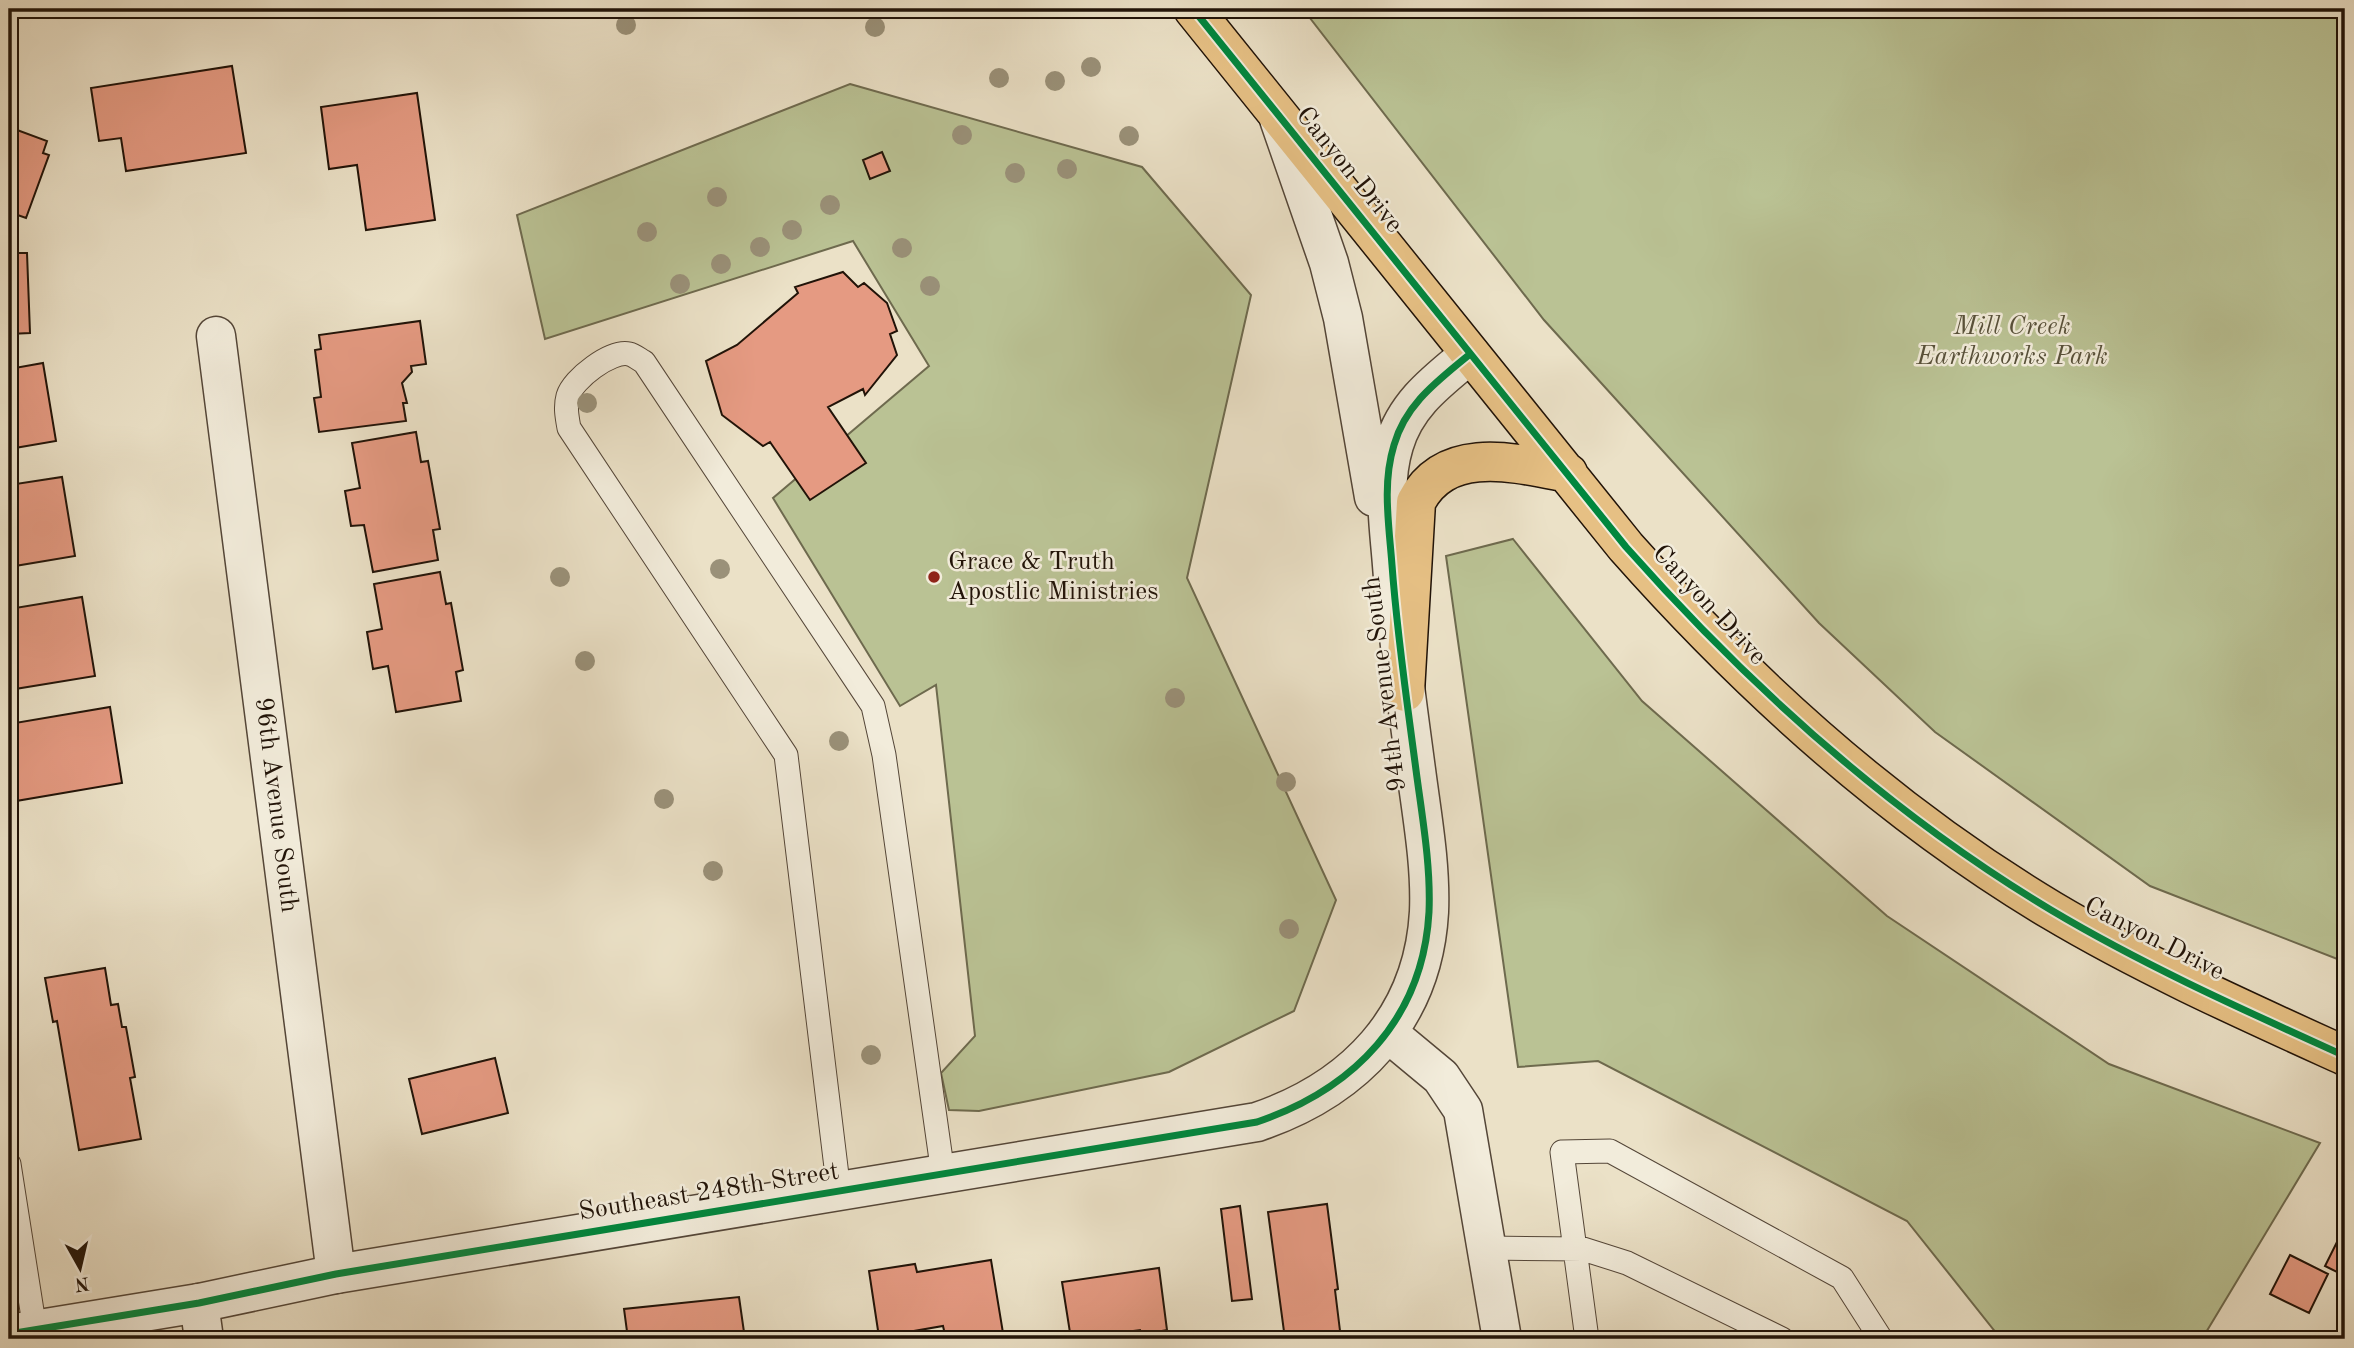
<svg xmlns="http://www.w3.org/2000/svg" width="2354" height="1348" font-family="'Old Standard TT',serif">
	<rect width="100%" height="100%" fill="#ebe1c7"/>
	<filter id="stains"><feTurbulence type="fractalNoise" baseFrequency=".00286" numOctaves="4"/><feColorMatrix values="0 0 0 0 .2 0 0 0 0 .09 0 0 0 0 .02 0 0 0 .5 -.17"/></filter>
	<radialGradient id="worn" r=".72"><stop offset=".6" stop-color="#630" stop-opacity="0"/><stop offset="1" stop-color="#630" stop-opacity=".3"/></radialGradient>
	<path fill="#bac294" stroke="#6e6a4e" stroke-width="2" d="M1303 9H2345V962L2150 886 1935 732 1819 623 1544 320Z
		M850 84 1142 167 1251 295 1187 578 1336 900 1294 1011 1169 1072 979 1111 949 1110 941 1073 975 1036 936 685 900 706 773 498 929 366 853 241 545 339 517 215Z
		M1513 539 1642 701 1887 916 2109 1064 2320 1143 2202 1339H2001L1907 1221 1598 1061 1518 1067 1446 556Z"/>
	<path fill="#e59a82" stroke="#211308" stroke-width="2" d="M232 66 246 153 126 171 121 138 99 141 91 88Z
		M417 93 435 220 366 230 357 165 329 169 321 107Z
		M9 127 47 141 43 153 49 155 26 218 9 212Z
		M882 152 890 171 870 179 863 160Z
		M9 253H27L30 333 9 334Z
		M843 272 858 287 864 283 887 303 897 331 890 334 897 355 865 395 863 389 828 407 866 463 810 500 770 442 763 446 722 415 706 361 737 345 798 293 795 287Z
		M420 321 426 364 411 366 412 372 402 383 407 403H403L406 421 319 432 314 398 321 397 315 350 321 349 319 335Z
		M43 363 56 441 9 449V369Z
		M416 432 421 462 428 461 440 529 433 530 438 560 373 572 364 525 351 526 345 491 360 488 352 443Z
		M62 477 75 556 9 567V485Z
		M440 572 446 604 451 603 463 670 456 672 461 701 396 712 388 666 373 669 367 632 382 629 374 584Z
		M82 597 95 676 9 690V609Z
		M110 707 122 783 16 801 9 755V724Z
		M105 968 111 1005 118 1004 122 1027H126L135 1077 130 1078 141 1139 79 1150 57 1021 53 1022 45 978Z
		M495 1058 508 1113 422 1134 409 1079Z
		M1327 1204 1338 1289 1335 1290 1341 1339H1285L1268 1212Z
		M1240 1206 1252 1299 1232 1301 1221 1209Z
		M2345 1226V1276L2325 1266Z
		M2290 1255 2328 1274 2309 1313 2270 1294Z
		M991 1260 1004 1339H946L943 1326 879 1337 869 1271 915 1264 917 1272Z
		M1159 1268 1167 1330 1141 1335 1140 1330 1071 1339 1062 1282Z
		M739 1297 745 1339H628L624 1309Z
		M507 1334 508 1339H473Z"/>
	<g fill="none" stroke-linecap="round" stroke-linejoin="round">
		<g stroke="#544638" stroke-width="25">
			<path id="service" d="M9 1164 35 1330
				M839 1192 786 755 569 428C567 417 565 407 568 396 573 379 611 350 629 354 634 355 640 360 644 362L873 706 884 755 943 1174
				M1487 1248 1583 1249 1627 1263 1782 1339
				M1587 1339 1562 1152 1610 1151 1842 1278 1881 1339"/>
		</g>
		<g stroke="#544638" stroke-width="41">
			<path id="minor" d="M216 336 336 1274
				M199 1303 204 1339"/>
		</g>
		<g stroke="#544638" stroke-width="41">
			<path id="tertiary" d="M1279 119 1329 263 1343 318 1374 497
				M1388 1033 1441 1077 1463 1110 1502 1339
				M9 1334 199 1303 336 1274 1257 1122C1354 1089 1423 1019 1429 912 1431 865 1422 816 1416 770 1407 702 1397 634 1392 565 1389 525 1382 484 1394 445 1406 403 1439 380 1470 354"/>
		</g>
		<g stroke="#211308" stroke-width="41">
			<path id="primary" d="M1193 9 1626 547C1750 687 1889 813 2051 910 2145 966 2246 1011 2345 1056
				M1405 692 1416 502C1446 444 1516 463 1568 473"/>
		</g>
		<use href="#service" stroke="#f2ecdb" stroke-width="23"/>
		<use href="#minor" stroke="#f2ecdb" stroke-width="38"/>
		<use href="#tertiary" stroke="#f2ecdb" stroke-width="38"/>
		<use href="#primary" stroke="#e6c084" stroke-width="38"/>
		<g stroke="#f2ecdb" stroke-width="11">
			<path id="cycleway" d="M1193 9 1626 547C1750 687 1889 813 2051 910 2145 966 2246 1011 2345 1056
				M9 1334 199 1303 336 1274 1257 1122C1354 1089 1423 1019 1429 912 1431 865 1422 816 1416 770 1407 702 1397 634 1392 565 1389 525 1382 484 1394 445 1406 403 1439 380 1470 354"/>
		</g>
		<use href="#cycleway" stroke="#00873e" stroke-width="7"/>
	</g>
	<g fill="#9a9179">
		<circle cx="626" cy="25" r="10"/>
		<circle cx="875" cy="27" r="10"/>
		<circle cx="1091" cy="67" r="10"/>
		<circle cx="999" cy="78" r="10"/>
		<circle cx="1055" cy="81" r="10"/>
		<circle cx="962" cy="135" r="10"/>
		<circle cx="1129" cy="136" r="10"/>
		<circle cx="1067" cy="169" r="10"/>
		<circle cx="1015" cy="173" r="10"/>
		<circle cx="717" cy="197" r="10"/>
		<circle cx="830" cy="205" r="10"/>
		<circle cx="792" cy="230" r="10"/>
		<circle cx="647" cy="232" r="10"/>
		<circle cx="760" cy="247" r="10"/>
		<circle cx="902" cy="248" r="10"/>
		<circle cx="721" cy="264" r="10"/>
		<circle cx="680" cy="284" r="10"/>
		<circle cx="930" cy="286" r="10"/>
		<circle cx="587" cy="403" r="10"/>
		<circle cx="720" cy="569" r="10"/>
		<circle cx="560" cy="577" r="10"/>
		<circle cx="585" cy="661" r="10"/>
		<circle cx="1175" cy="698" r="10"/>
		<circle cx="839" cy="741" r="10"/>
		<circle cx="1286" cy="782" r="10"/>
		<circle cx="664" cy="799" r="10"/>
		<circle cx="713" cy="871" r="10"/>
		<circle cx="1289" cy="929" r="10"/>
		<circle cx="871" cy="1055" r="10"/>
	</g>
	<circle fill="#8f2418" stroke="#f2ecdb" stroke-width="2.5" cx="934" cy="577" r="7"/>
	<g text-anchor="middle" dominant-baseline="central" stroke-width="5" stroke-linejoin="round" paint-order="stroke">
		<g font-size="26" fill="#211308" stroke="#f2ecdb">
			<text transform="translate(1349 170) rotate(51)">Canyon Drive</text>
			<text transform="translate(1709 605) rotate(47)">Canyon Drive</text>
			<text transform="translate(1385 684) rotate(-97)">94th Avenue South</text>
			<text transform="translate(276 805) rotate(83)">96th Avenue South</text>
			<text transform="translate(2154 939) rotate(27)">Canyon Drive</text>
			<text transform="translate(709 1192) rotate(-9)">Southeast 248th Street</text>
		</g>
		<g font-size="26" font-style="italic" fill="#575039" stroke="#f2ecdb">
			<text x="2012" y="327">Mill Creek<tspan x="2012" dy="30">Earthworks Park</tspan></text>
		</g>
		<g font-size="26" fill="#211308" stroke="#f2ecdb" text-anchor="start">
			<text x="948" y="562">Grace &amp; Truth<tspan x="948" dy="30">Apostlic Ministries</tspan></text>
		</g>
	</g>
	<rect width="2354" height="1348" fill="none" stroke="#ebe1c7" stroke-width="35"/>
	<rect x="10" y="10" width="2333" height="1327" fill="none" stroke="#211308" stroke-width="3.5"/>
	<rect x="18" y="18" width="2319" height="1313" fill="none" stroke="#211308" stroke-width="2"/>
	<g transform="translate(80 1268) rotate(172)" stroke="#f2ecdb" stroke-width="5" paint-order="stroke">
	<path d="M0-5L12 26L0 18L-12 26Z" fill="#211308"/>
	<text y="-10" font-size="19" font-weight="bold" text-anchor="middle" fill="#211308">N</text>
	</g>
	<rect width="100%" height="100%" filter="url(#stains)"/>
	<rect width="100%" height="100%" fill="url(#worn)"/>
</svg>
